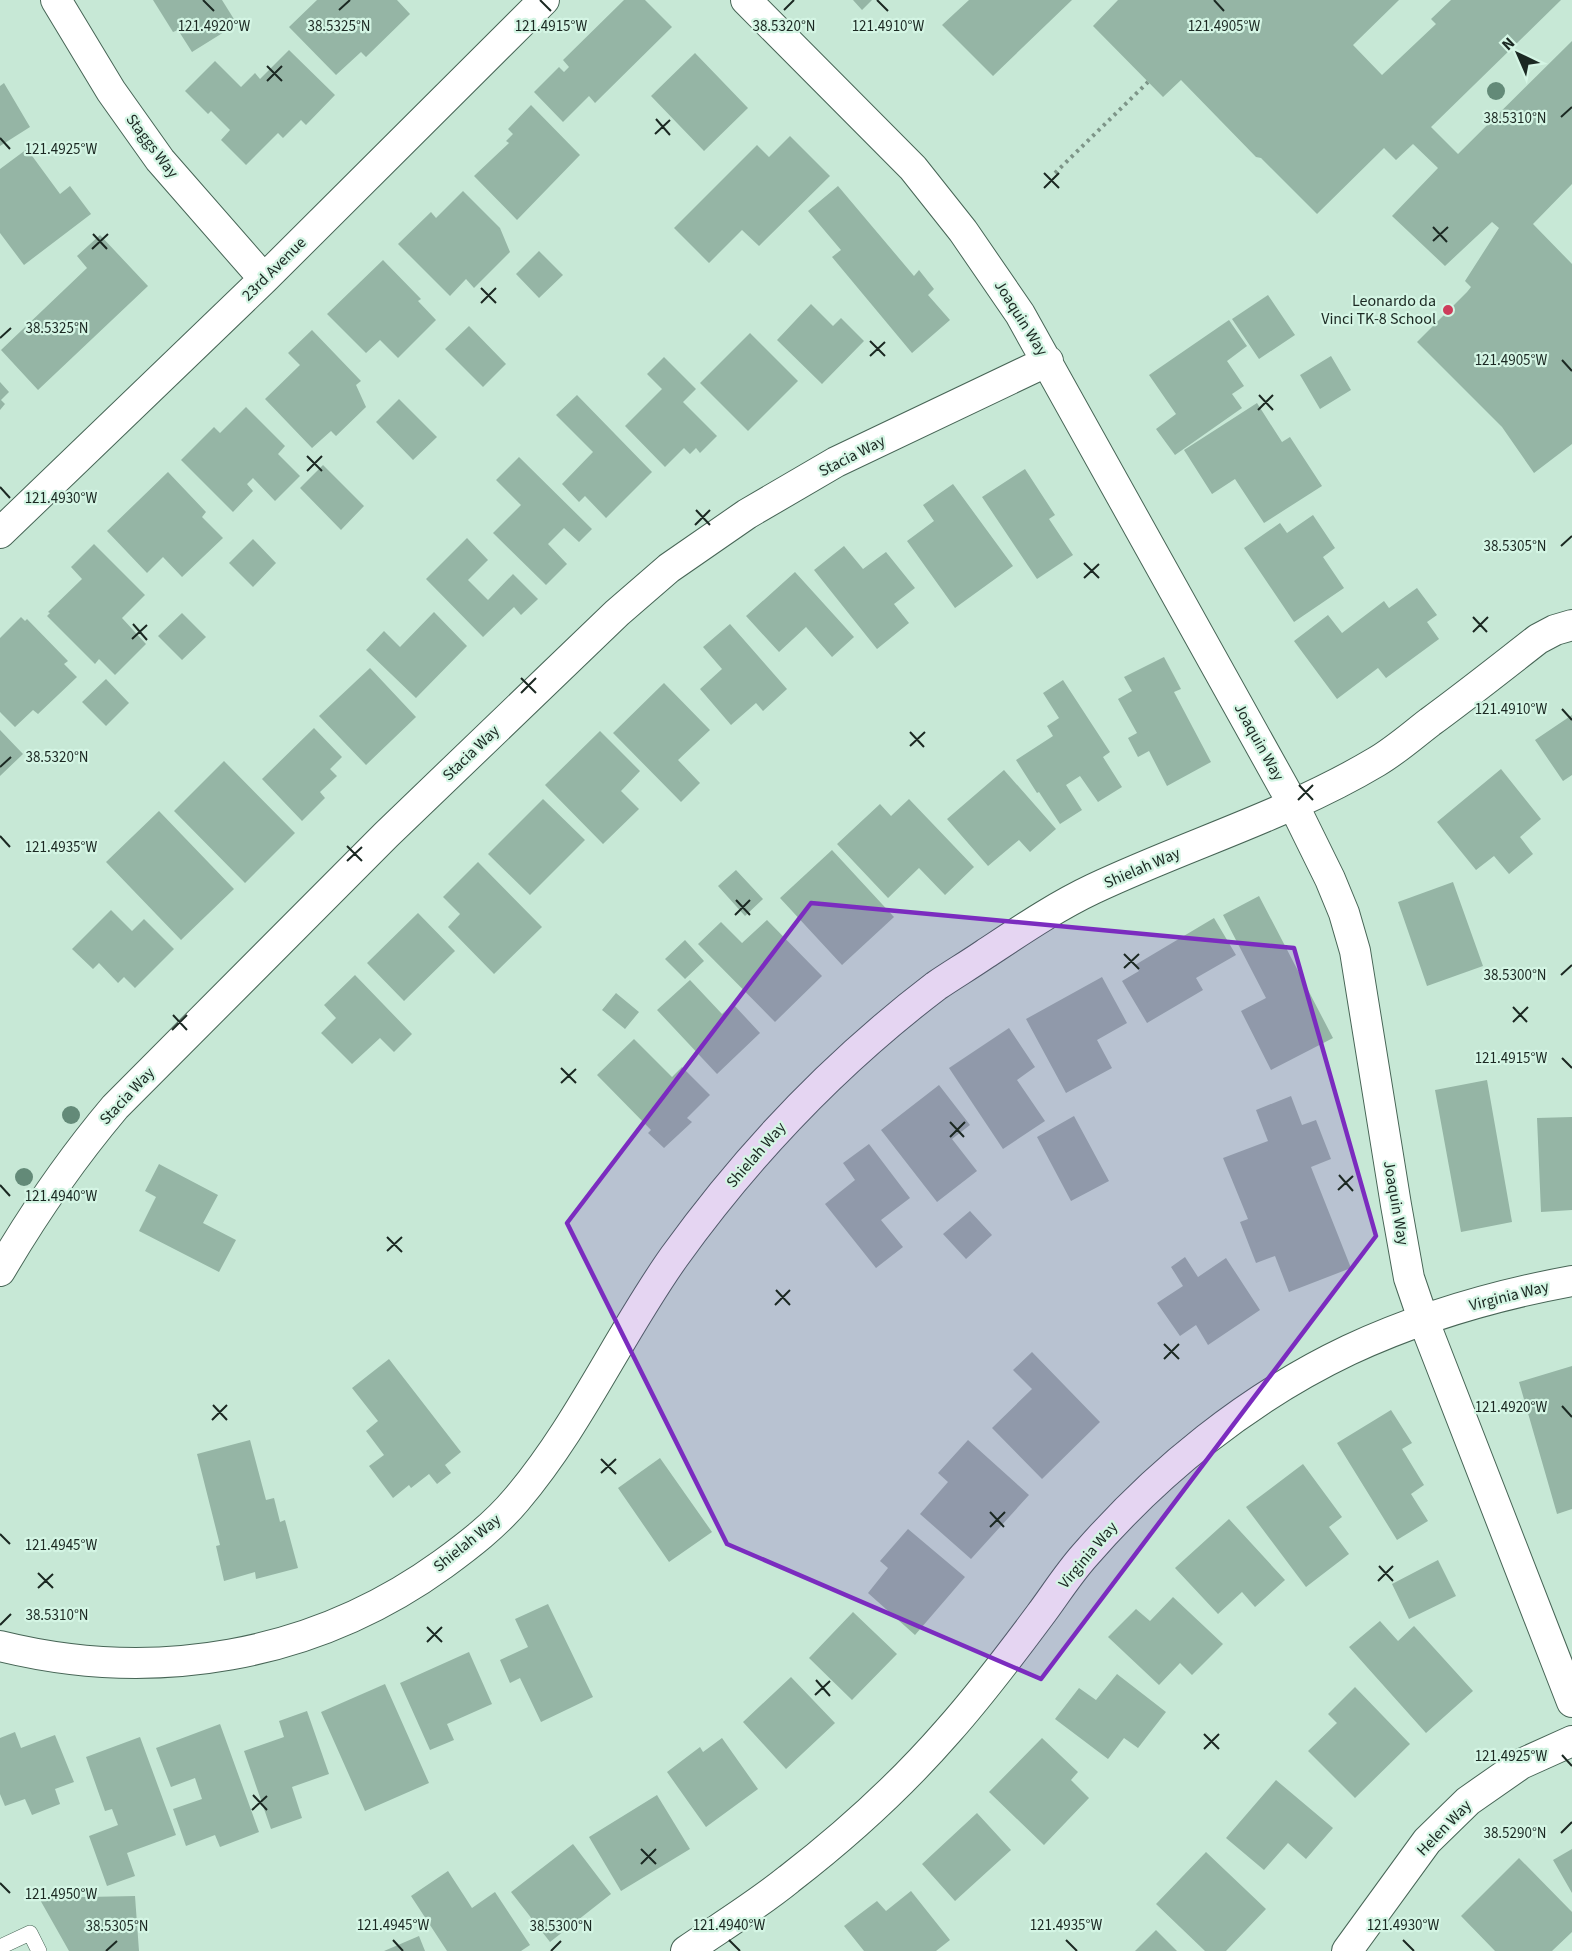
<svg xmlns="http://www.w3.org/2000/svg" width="1572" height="1951" font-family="'Source Sans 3',sans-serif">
	<rect width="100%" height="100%" fill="#c7e8d6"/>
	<path fill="#95b5a5" d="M153 0H222L237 24 192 52 178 30 173 32Z
		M317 0H397L410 14 366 57 361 52 336 75 289 27Z
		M624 0H645L672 27 595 103 589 96 563 122 534 92 559 67 564 72 569 67 563 60Z
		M853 0H872L862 10Z
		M969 0H1072L993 76 942 25Z
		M1118 0H1399L1353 45 1382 75 1436 24 1431 19 1451 0H1561L1431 127 1458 154 1572 41V184L1533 224 1572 264V444L1534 473 1502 427 1417 342 1467 292 1471 287 1465 281 1499 228 1492 222 1445 266 1392 216 1438 168 1413 144 1396 160 1384 148 1317 214 1261 158 1256 157 1181 80 1163 97 1093 26Z
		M289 50 335 95 306 125 301 120 283 138 278 133 246 165 221 140 230 130 211 111 208 114 185 91 215 61 241 87 255 73 260 79Z
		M695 53 748 108 704 151 651 96Z
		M4 83 30 127 0 146V86Z
		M531 105 580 155 517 220 474 176 509 143 506 141 513 134 508 129Z
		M790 136 830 176 759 246 742 230 709 263 674 228 757 145 769 157Z
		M27 149 60 194 70 186 91 214 24 265 0 233V169Z
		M838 186 914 276 919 270 934 289 928 295 950 320 912 353 832 257 841 250 808 211Z
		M463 191 500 228 510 252 474 288 466 279 450 296 398 244 431 212 436 218Z
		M100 235 148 286 38 390 1 350 87 268 77 256Z
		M539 251 563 275 539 298 516 274Z
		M383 260 421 299 418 301 436 320 398 358 380 340 366 353 327 314Z
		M1268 295 1295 335 1259 359 1232 319Z
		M811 304 833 326 841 318 864 341 822 384 777 340Z
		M1229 320 1247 346 1227 361 1244 386 1232 394 1242 408 1175 455 1156 429 1176 414 1149 375Z
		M469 326 506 364 483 387 445 349Z
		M312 330 361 381 356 385 366 407 336 436 331 431 312 448 265 399 300 365 288 353Z
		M750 333 798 381 748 431 700 383Z
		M1331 356 1351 390 1320 409 1300 375Z
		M664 357 696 389 683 402 717 436 700 453 696 448 690 454 684 448 665 467 625 426 662 389 647 374Z
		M0 382 9 392 1 400 5 404 0 410Z
		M577 395 652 472 606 518 585 496 579 502 562 484 593 452 556 415Z
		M399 399 437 437 413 460 376 422Z
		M1257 403 1282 442 1290 437 1322 486 1264 523 1235 479 1212 494 1184 450Z
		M246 407 285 446 278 454 300 476 275 501 253 478 247 484 253 491 233 512 181 460 214 427 220 433Z
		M519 457 592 529 579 542 564 528 548 544 567 564 546 585 493 533 521 505 496 480Z
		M323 465 364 506 341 530 300 488Z
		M1025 469 1055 515 1049 519 1073 555 1037 579 982 497Z
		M168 472 206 512 202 517 223 538 182 577 163 557 147 573 107 531Z
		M953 484 1013 566 955 608 907 541 934 521 923 505Z
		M1313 515 1335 548 1323 557 1344 588 1294 622 1244 548 1280 523 1287 533Z
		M467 538 488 560 468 580 488 600 513 574 538 599 521 615 514 607 483 637 426 579Z
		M253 539 276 563 253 587 229 563Z
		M94 544 145 595 122 618 146 644 115 675 99 659 95 664 47 616 50 613 48 612 82 579 71 567Z
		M844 546 863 569 886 552 915 588 894 604 909 623 877 649 814 570Z
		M795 572 854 637 832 657 806 627 779 652 746 616Z
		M1417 588 1437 615 1427 622 1439 639 1386 678 1378 668 1337 699 1294 641 1328 615 1342 633 1384 601 1389 608Z
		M434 612 467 646 416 698 366 650 384 631 400 647Z
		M182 613 206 637 182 660 158 636Z
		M21 617 25 621 27 619 68 661 64 664 77 677 38 714 33 710 15 727 0 712V638Z
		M730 624 787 689 763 711 756 703 731 725 700 689 722 669 703 647Z
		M1164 657 1181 689 1174 692 1211 762 1167 786 1149 751 1138 757 1128 738 1137 733 1118 699 1132 691 1124 677Z
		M370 668 416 717 366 765 319 716Z
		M106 679 129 703 106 726 82 702Z
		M1063 680 1110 752 1103 757 1122 787 1098 802 1080 776 1066 785 1082 810 1060 824 1039 792 1037 793 1016 760 1053 736 1047 726 1059 718 1043 693Z
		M664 683 710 730 678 760 700 783 681 802 613 733Z
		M1572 715V775L1563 781 1535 740Z
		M314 728 342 757 330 769 337 776 320 792 325 798 302 821 262 779Z
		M0 730 23 754 0 776Z
		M600 731 640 771 621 791 639 809 603 844 545 785Z
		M224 761 295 833 245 883 174 811Z
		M1501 769 1541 819 1520 837 1533 854 1509 874 1494 856 1476 870 1437 822Z
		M1004 770 1056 829 1030 852 1019 840 988 866 947 819Z
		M543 799 585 840 530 895 488 854Z
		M909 799 974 867 945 895 919 868 888 898 837 844 880 804 891 816Z
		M159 811 234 889 181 940 106 862Z
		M832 850 894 917 842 965 780 898Z
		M478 862 542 927 494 974 448 927 460 914 443 897Z
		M736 870 763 899 745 916 718 886Z
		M1453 882 1483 966 1427 986 1398 902Z
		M1259 896 1333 1038 1271 1070 1241 1011 1266 998 1223 915Z
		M111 910 132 931 144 919 174 949 135 988 124 977 118 983 99 963 93 969 72 949Z
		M418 913 455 951 404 1001 367 963Z
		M1214 918 1236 955 1196 978 1203 990 1147 1023 1122 981 1139 971 1135 965Z
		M767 920 822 976 775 1022 698 944 721 922 742 943Z
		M685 940 704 961 685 979 665 959Z
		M355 975 412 1034 394 1052 380 1038 352 1064 321 1033 336 1018 324 1005Z
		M1102 977 1127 1023 1097 1040 1112 1068 1066 1093 1026 1019Z
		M690 980 722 1014 733 1004 760 1033 717 1074 657 1010Z
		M616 993 639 1012 625 1029 602 1010Z
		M1009 1028 1035 1067 1017 1080 1045 1121 1003 1149 949 1068Z
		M634 1039 672 1077 682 1067 710 1095 687 1118 692 1122 664 1148 648 1133 651 1130 597 1075Z
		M1487 1080 1512 1222 1461 1232 1435 1090Z
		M939 1085 970 1125 952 1139 977 1171 937 1202 881 1130Z
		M1291 1096 1302 1125 1316 1120 1331 1159 1311 1167 1351 1268 1289 1292 1275 1256 1256 1263 1240 1222 1248 1219 1223 1158 1268 1141 1256 1110Z
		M1074 1116 1109 1181 1071 1201 1037 1137Z
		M1572 1117V1210L1541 1212 1537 1118Z
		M869 1144 910 1198 881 1220 903 1247 876 1268 825 1204 855 1180 843 1163Z
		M159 1164 218 1195 203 1223 236 1240 219 1272 139 1231 156 1197 145 1191Z
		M970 1211 992 1235 966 1259 943 1234Z
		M1185 1257 1198 1277 1226 1258 1260 1310 1208 1345 1196 1325 1180 1336 1157 1303 1183 1286 1171 1267Z
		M1032 1352 1100 1422 1042 1479 992 1428 1032 1389 1013 1370Z
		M389 1359 461 1452 445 1465 451 1473 437 1484 429 1474 411 1488 409 1485 393 1498 369 1466 384 1455 366 1431 378 1421 352 1388Z
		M1572 1366V1509L1557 1514 1519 1382Z
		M1391 1410 1412 1443 1402 1449 1424 1485 1411 1494 1428 1521 1397 1540 1337 1443Z
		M250 1440 266 1500 274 1498 280 1522 285 1520 298 1568 256 1579 255 1572 224 1581 216 1546 220 1545 197 1454Z
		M968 1440 1029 1495 971 1559 920 1514 948 1482 938 1473Z
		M660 1458 712 1532 669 1562 618 1488Z
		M1303 1464 1342 1517 1329 1527 1349 1554 1306 1587 1246 1507Z
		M1229 1519 1285 1580 1255 1607 1242 1592 1218 1614 1175 1568Z
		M908 1529 965 1577 915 1635 868 1593 888 1568 880 1561Z
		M1438 1560 1456 1596 1409 1619 1392 1584Z
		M1173 1597 1223 1644 1192 1675 1180 1663 1159 1685 1108 1637 1136 1609 1150 1621Z
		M548 1604 593 1697 541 1722 520 1678 510 1683 500 1660 528 1647 515 1619Z
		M853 1612 897 1654 852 1700 809 1658Z
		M1380 1621 1398 1641 1414 1626 1473 1691 1426 1733 1349 1647Z
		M469 1652 492 1704 447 1724 454 1740 430 1750 400 1683Z
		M1117 1674 1166 1712 1138 1748 1124 1738 1108 1759 1055 1719 1079 1688 1096 1700Z
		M791 1677 835 1723 786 1769 743 1722Z
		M385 1684 429 1783 365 1811 321 1712Z
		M1355 1687 1410 1744 1355 1798 1308 1751 1337 1723 1328 1714Z
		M307 1711 329 1774 292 1787 302 1818 271 1829 244 1751 284 1737 279 1721Z
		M220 1724 259 1832 220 1847 215 1835 186 1846 173 1809 202 1799 195 1778 171 1787 156 1748Z
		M15 1732 21 1748 55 1735 74 1782 55 1789 60 1804 32 1815 25 1799 5 1806 0 1794V1738Z
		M140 1737 176 1835 127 1853 135 1876 107 1886 89 1836 118 1825 112 1809 105 1811 86 1757Z
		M722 1738 758 1789 706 1827 667 1772 700 1747 703 1752Z
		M1042 1738 1078 1772 1071 1780 1089 1798 1044 1845 989 1792Z
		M1276 1780 1333 1828 1306 1859 1288 1843 1264 1870 1226 1838Z
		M657 1795 690 1849 621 1891 589 1837Z
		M977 1813 1011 1850 955 1901 922 1864Z
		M573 1844 611 1894 550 1942 511 1892Z
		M1572 1849V1893L1553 1860Z
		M1206 1852 1266 1909 1226 1951H1205L1156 1904Z
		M1519 1858 1572 1912V1932L1552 1951H1495L1461 1916Z
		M448 1871 472 1908 495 1892 530 1945 521 1951H447L411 1896Z
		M911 1891 950 1940 936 1951H864L844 1926 877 1901 886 1911Z
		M135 1896 139 1951H69L39 1898Z
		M1156 1930 1177 1951H1135Z
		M419 1936 425 1951H384Z"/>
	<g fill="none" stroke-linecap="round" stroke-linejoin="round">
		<g stroke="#476556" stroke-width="16">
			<path id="lane" d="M0 1947 30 1933 39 1951"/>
		</g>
		<g stroke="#476556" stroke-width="32">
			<path id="street" d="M56 0 111 91 160 160 264 279
				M746 0 913 168 963 231 1020 314 1293 804 1330 879 1344 913 1355 951 1396 1205 1409 1278 1423 1319 1572 1702
				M0 533 264 279 544 0
				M0 1271C34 1213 72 1158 115 1107L386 835 617 613 669 568 747 514 836 462 1048 361
				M0 1646C154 1684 313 1658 443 1564 469 1545 495 1525 516 1500 579 1426 618 1336 674 1257 748 1154 835 1063 936 986 952 975 969 965 985 954 1020 931 1055 907 1093 889 1186 845 1287 815 1376 762 1395 751 1413 735 1430 722 1467 695 1502 667 1538 639L1555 630 1572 625
				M686 1951C721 1927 757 1905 789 1879 846 1835 901 1785 948 1731 981 1694 1011 1654 1040 1615 1055 1595 1068 1574 1085 1555 1158 1471 1248 1398 1349 1350 1420 1317 1496 1295 1572 1281
				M1347 1951 1427 1841 1468 1801 1521 1764 1572 1741"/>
		</g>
		<path stroke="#7d9588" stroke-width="4" stroke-dasharray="3 4.5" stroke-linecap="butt" d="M1055 173 1148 82"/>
		<use href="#lane" stroke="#fff" stroke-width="15"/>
		<use href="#street" stroke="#fff" stroke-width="30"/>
	</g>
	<g fill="#638a78">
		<circle cx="1496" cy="91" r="9"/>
		<circle cx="71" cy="1115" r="9"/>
		<circle cx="24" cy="1177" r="9"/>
	</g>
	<path fill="#7b2cbf" fill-opacity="0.2" stroke="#7b2cbf" stroke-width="4.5" stroke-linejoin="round" d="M811 903 1294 948 1376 1236 1041 1679 727 1544 567 1223Z"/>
	<path fill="none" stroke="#1b2822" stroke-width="2" d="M203 0 214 11M540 0 551 11M877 0 888 11M1214 0 1224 11M339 10 350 0M784 10 794 0M267 66 282 81M267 81 282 66M1561 117 1572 107M656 119 670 135M655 134 670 120M0 138 10 149M1044 173 1059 188M1044 188 1059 173M1433 227 1447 242M93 234 107 249M1433 241 1448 227M92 249 108 234M481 288 496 303M481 303 496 288M0 338 11 328M870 341 885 356M870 356 885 342M1562 360 1572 371M1259 395 1273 410M1258 410 1273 395M307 456 322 471M307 471 322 456M0 487 10 498M696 510 710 525M695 525 710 510M1561 546 1572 536M1084 563 1099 578M1084 578 1099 564M1473 617 1487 632M133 624 147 640M1473 632 1488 617M132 639 147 625M521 678 536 693M521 693 536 678M1562 709 1572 720M910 732 924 747M910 746 925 732M0 767 11 757M1299 785 1313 800M1298 800 1313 785M0 836 10 847M347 846 362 861M347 861 362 847M736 900 750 915M735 915 750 900M1124 954 1139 969M1124 968 1139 954M1561 975 1572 965M1513 1007 1527 1022M173 1015 187 1030M1513 1022 1528 1007M172 1030 187 1015M1562 1058 1572 1068M561 1068 576 1083M561 1083 576 1069M950 1122 964 1137M950 1137 965 1122M1339 1175 1353 1191M0 1185 10 1196M1338 1190 1353 1176M387 1237 402 1252M387 1251 402 1237M776 1290 790 1305M775 1305 790 1290M1164 1344 1179 1359M1164 1359 1179 1344M213 1405 227 1420M1562 1406 1572 1417M212 1420 227 1405M601 1459 616 1474M601 1473 616 1459M990 1512 1004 1527M990 1527 1005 1512M0 1534 10 1544M1379 1566 1393 1581M38 1573 53 1588M1378 1581 1393 1566M38 1588 53 1574M0 1625 11 1614M427 1627 442 1642M427 1642 442 1627M816 1680 830 1696M815 1695 830 1681M1204 1734 1219 1749M1204 1749 1219 1734M1562 1755 1572 1766M253 1795 267 1810M252 1810 267 1796M1561 1833 1572 1822M641 1849 656 1864M641 1864 656 1849M0 1883 10 1893M393 1940 403 1951M729 1940 740 1951M1066 1940 1077 1951M1403 1940 1414 1951M106 1951 117 1941M551 1951 561 1941"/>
	<circle fill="#cd3d5b" stroke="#d4f5e4" stroke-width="2" cx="1448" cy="310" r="6"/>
	<g text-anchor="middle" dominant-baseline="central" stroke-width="4.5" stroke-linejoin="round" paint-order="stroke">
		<g font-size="16" fill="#1b2822" stroke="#d4f5e4">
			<text transform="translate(152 146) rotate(53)">Staggs Way</text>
			<text transform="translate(274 269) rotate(-45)">23rd Avenue</text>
			<text transform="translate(1021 318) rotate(58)">Joaquin Way</text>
			<text transform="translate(852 456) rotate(-27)">Stacia Way</text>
			<text transform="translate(1259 742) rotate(61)">Joaquin Way</text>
			<text transform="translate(471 753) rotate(-44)">Stacia Way</text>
			<text transform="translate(1142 868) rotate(-23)">Shielah Way</text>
			<text transform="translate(127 1096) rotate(-47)">Stacia Way</text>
			<text transform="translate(756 1155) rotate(-49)">Shielah Way</text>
			<text transform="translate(1396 1203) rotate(80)">Joaquin Way</text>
			<text transform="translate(1509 1296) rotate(-14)">Virginia Way</text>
			<text transform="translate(467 1543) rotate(-39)">Shielah Way</text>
			<text transform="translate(1088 1555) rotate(-50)">Virginia Way</text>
			<text transform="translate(1444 1828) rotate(-46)">Helen Way</text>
		</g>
		<g font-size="16" fill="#1b2822" stroke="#d4f5e4" text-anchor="end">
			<text x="1436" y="301">Leonardo da<tspan x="1436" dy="18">Vinci TK-8 School</tspan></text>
		</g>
	</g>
	<g font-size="15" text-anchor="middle" fill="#1b2822" stroke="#d4f5e4" stroke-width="4.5" stroke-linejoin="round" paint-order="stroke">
		<text x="339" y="31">38.5325°N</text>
		<text x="784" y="31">38.5320°N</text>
		<text x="214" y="31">121.4920°W</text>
		<text x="551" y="31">121.4915°W</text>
		<text x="888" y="31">121.4910°W</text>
		<text x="1224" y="31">121.4905°W</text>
		<text x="1515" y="123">38.5310°N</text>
		<text x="61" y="154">121.4925°W</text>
		<text x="57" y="333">38.5325°N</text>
		<text x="1511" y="365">121.4905°W</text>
		<text x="61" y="503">121.4930°W</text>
		<text x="1515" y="551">38.5305°N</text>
		<text x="1511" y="714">121.4910°W</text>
		<text x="57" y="762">38.5320°N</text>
		<text x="61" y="852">121.4935°W</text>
		<text x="1515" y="980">38.5300°N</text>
		<text x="1511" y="1063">121.4915°W</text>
		<text x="61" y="1201">121.4940°W</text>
		<text x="1511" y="1412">121.4920°W</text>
		<text x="61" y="1550">121.4945°W</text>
		<text x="57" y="1620">38.5310°N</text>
		<text x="1511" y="1761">121.4925°W</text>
		<text x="1515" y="1838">38.5290°N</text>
		<text x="61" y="1899">121.4950°W</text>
		<text x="393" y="1930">121.4945°W</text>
		<text x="729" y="1930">121.4940°W</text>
		<text x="1066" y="1930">121.4935°W</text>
		<text x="1403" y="1930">121.4930°W</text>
		<text x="117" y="1931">38.5305°N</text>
		<text x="561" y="1931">38.5300°N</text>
	</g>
	<g transform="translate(1518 54) rotate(316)" stroke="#d4f5e4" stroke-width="4.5" paint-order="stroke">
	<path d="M0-4.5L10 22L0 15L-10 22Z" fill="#1b2822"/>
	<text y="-9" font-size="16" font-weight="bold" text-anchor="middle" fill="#1b2822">N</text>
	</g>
</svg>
